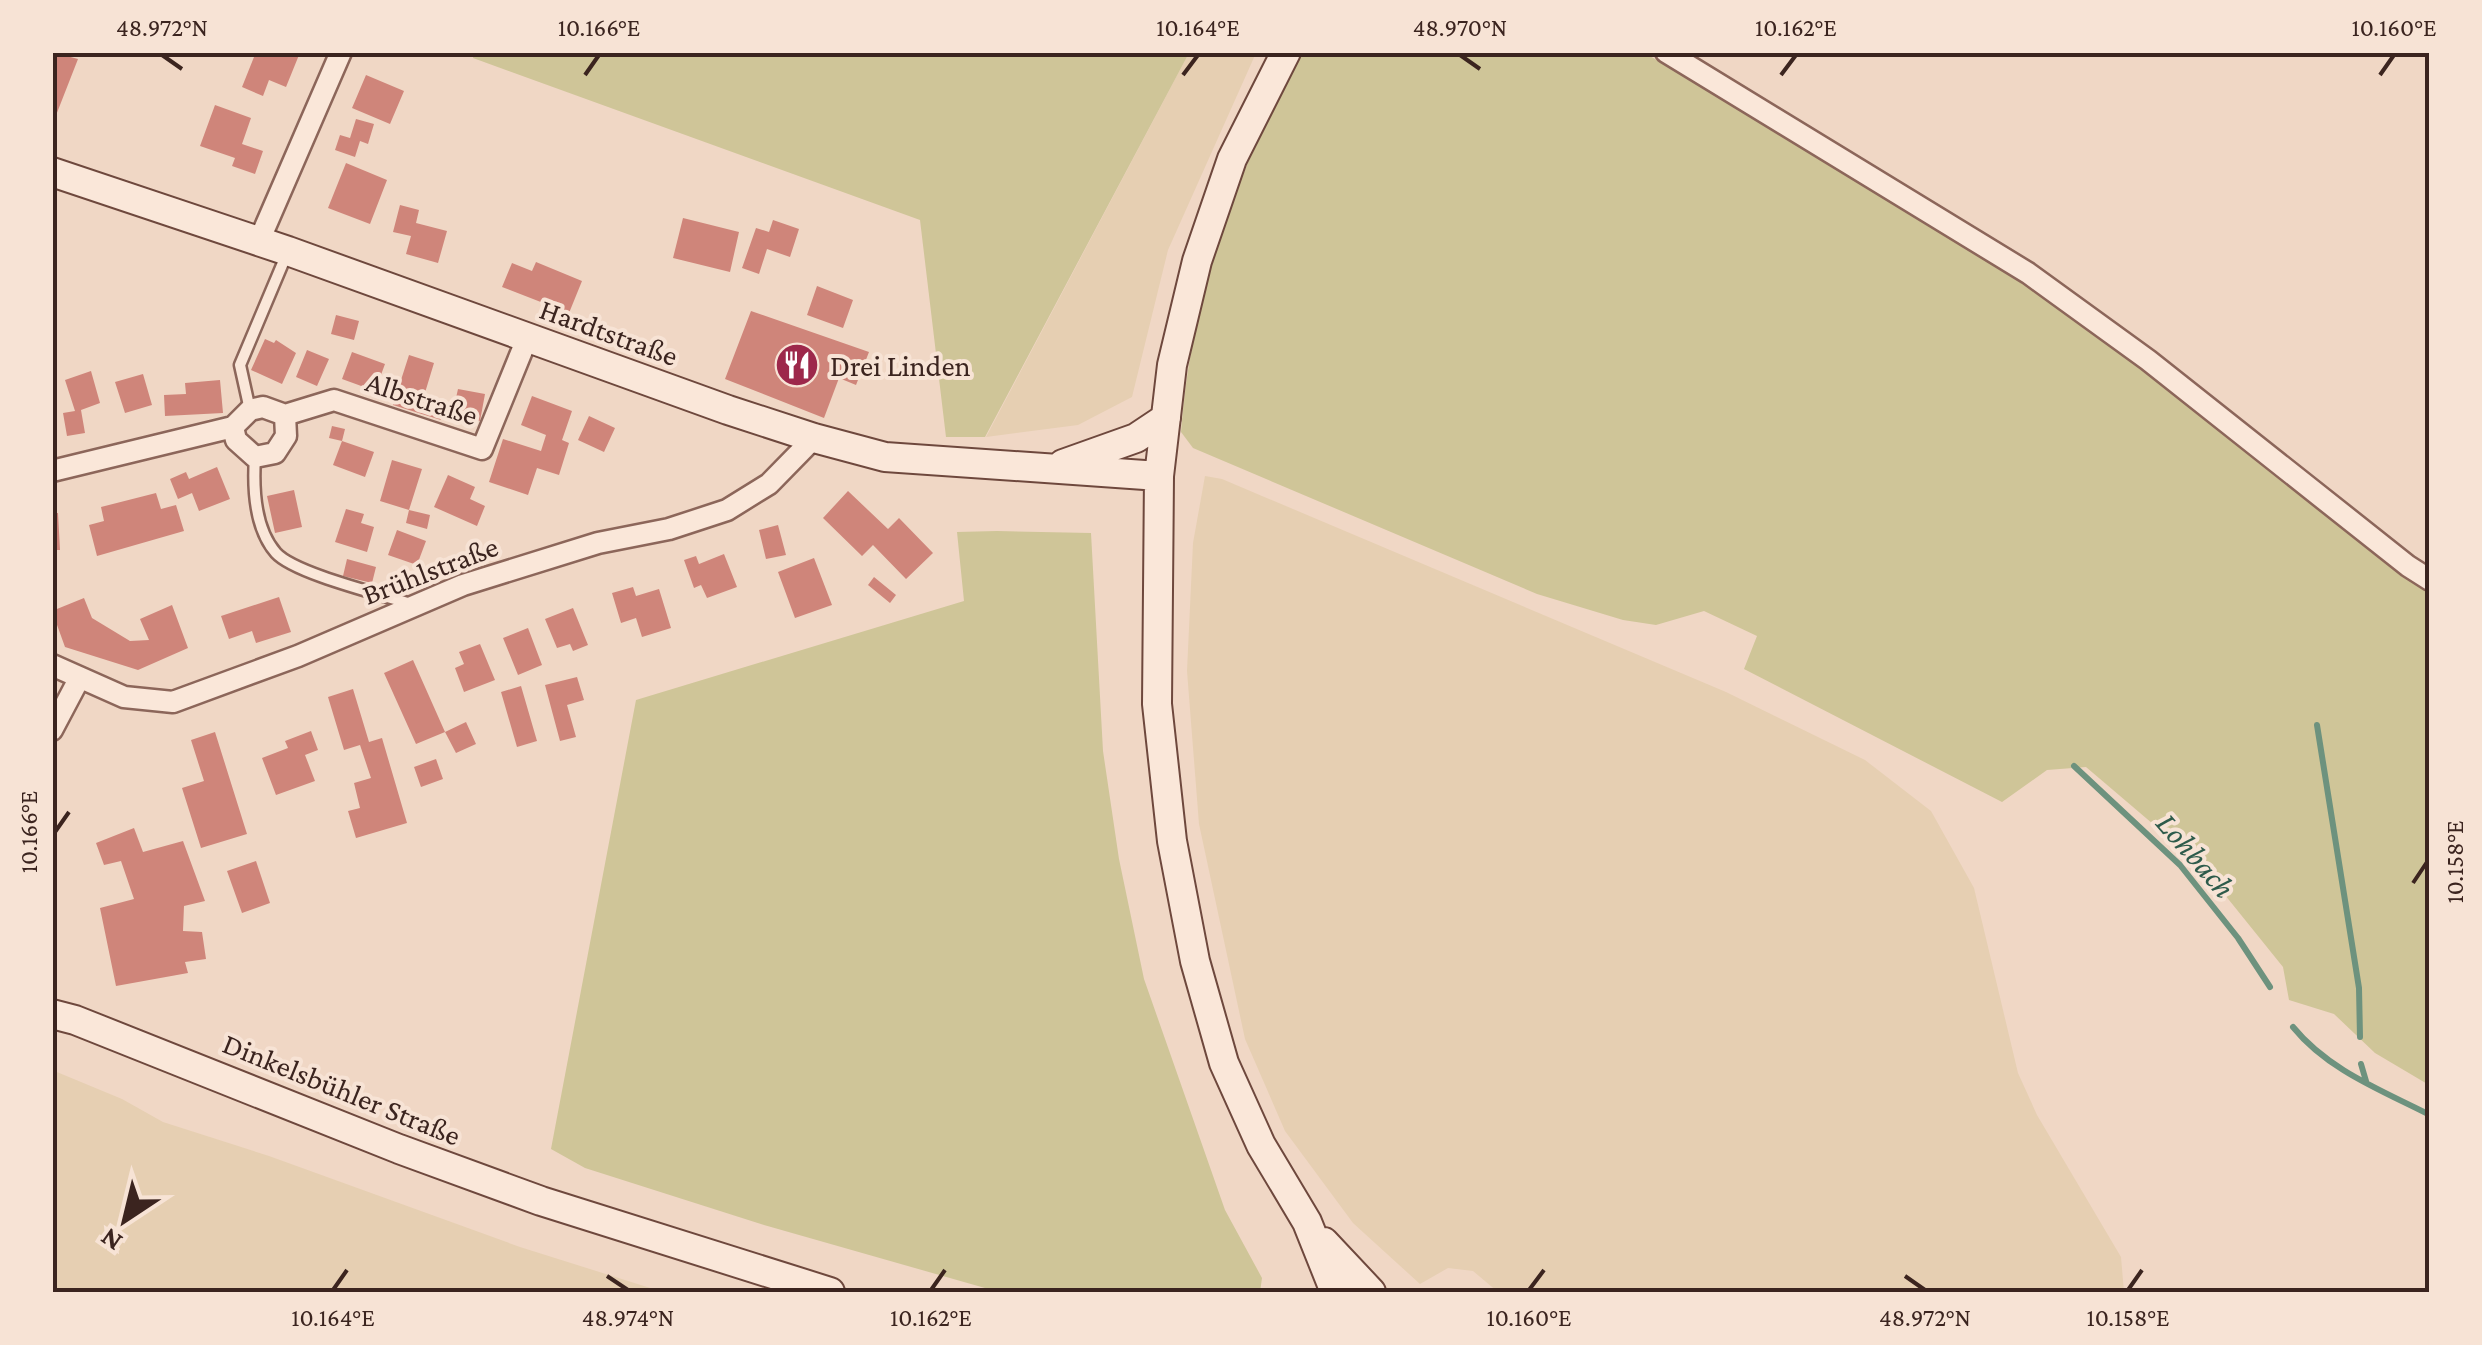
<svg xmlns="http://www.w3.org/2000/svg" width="2482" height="1345" font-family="'Crimson Pro',serif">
	<rect width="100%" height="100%" fill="#f0d7c5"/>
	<path fill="#e6cfb2" d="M1189 53H1256L1168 250 1132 397 1078 425 986 437Z
		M1205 476 1222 479 1726 692 1865 760 1931 811 1974 888 2018 1073 2037 1115 2121 1257 2124 1292H1498L1473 1271 1448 1268 1420 1284 1353 1223 1285 1131 1245 1039 1199 824 1187 671 1193 543Z
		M52 1070 122 1099 163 1122 269 1156 520 1247 663 1292H53Z"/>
	<path fill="#cfc598" d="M474 53V52L1189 53 985 437H946L920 220 473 58Z
		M1301 53H1645L2035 289 2184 401 2383 560 2429 591V1085L2375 1053 2334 1014 2289 1000 2283 967 2200 864 2086 767 2047 770 2002 802 1744 669 1757 636 1704 611 1656 625 1623 620 1537 594 1193 448 1181 432C1191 296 1236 172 1301 53Z
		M997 531 1091 533 1103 751 1119 859 1144 979 1225 1210 1262 1278 1260 1292H999L764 1225 585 1168 551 1149 636 700 964 601 957 532Z"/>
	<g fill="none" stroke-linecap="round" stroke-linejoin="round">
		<path stroke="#6d927e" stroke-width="6" d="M2317 725 2359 988 2360 1037
			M2074 766 2180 865 2238 938 2270 987
			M2293 1027C2328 1070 2381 1090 2430 1115
			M2361 1064 2366 1081"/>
	</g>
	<path fill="#cf857a" d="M52 52 78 59 53 123H52Z
		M256 52 299 55 286 87 269 80 263 96 242 87Z
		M366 75 404 91 390 124 352 108Z
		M215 105 251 118 242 144 263 151 255 174 232 166 235 158 200 146Z
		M356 119 374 124 368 144 360 141 355 157 335 150 340 135 350 138Z
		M346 163 387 180 370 224 328 208Z
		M400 205 419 210 416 223 447 231 438 263 406 254 411 236 393 232Z
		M683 218 739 232 730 272 673 258Z
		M773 220 799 229 790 257 767 249 759 274 742 268 756 228 769 232Z
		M536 262 582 281 569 313 502 287 512 263 532 271Z
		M817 286 853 300 843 328 807 315Z
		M751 311 869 352 856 385 839 378 824 418 725 379Z
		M336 315 359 321 354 340 331 334Z
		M265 339 274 343 276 340 296 353 282 384 251 370Z
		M307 350 329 359 317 386 296 377Z
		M352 352 385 364 375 391 342 379Z
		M409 355 434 363 424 396 447 404 441 420 393 405Z
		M91 371 100 403 81 410 85 433 67 436 63 413 75 411 65 380Z
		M143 374 152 405 125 413 115 382Z
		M220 380 223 413 165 416 164 395 186 394 185 383Z
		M458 389 485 394 480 421 452 416Z
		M532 396 572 411 562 440 569 443 559 475 537 468 528 495 489 482 503 439 541 451 546 435 521 425Z
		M589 416 615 428 604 452 578 440Z
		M332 426 345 429 342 441 329 438Z
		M342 441 374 452 365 477 333 465Z
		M392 460 422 469 409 510 380 501Z
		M217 467 230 499 199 511 192 493 178 499 170 479 186 472 189 479Z
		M448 475 475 487 470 499 485 506 477 526 434 507Z
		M294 490 302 527 275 533 267 496Z
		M848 491 888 529 899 518 933 553 906 579 873 545 862 556 823 518Z
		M156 493 161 509 176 505 184 531 97 556 89 525 104 521 101 507Z
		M346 509 364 514 361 523 374 527 367 552 335 542Z
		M409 510 430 515 427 529 406 523Z
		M52 513H58L60 550H52Z
		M778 525 786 555 766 559 759 530Z
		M397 530 426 541 417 565 388 555Z
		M724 554 737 587 707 598 701 585 694 588 684 560 696 556 699 564Z
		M814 558 832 605 795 618 778 572Z
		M347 559 376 567 372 583 343 576Z
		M874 577 896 595 890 603 868 585Z
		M633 587 636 596 659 589 671 628 642 637 636 618 621 623 612 593Z
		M279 597 291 632 256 643 252 631 229 639 221 616Z
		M84 598 92 618 130 641 149 640 140 619 172 605 188 648 138 670 65 647 52 611Z
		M573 608 588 645 573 651 570 644 557 648 545 619Z
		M528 628 542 665 518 675 503 638Z
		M480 644 495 680 464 692 455 668 464 664 459 652Z
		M413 660 445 732 416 744 384 673Z
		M577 677 584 700 567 705 576 737 560 741 545 685Z
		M521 686 537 741 517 747 501 692Z
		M353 689 369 742 382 738 407 823 356 838 348 811 360 808 354 783 371 778 360 745 344 750 328 697Z
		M466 722 476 744 456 753 445 732Z
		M311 731 318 750 305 755 315 781 276 795 262 758 288 748 285 741Z
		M215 732 247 834 201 848 182 788 204 781 191 740Z
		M436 759 443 779 421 787 414 767Z
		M134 828 143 852 183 841 205 901 184 906 183 931 202 932 206 959 185 962 188 973 116 986 100 908 134 899 121 861 104 865 96 843Z
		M256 861 270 903 242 913 227 871Z"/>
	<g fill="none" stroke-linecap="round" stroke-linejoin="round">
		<g stroke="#8c665a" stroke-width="15">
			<path id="lane" d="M250 410 240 365 288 251
				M255 457C253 487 254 528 276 553 295 574 384 595 414 605"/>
		</g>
		<g stroke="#8c665a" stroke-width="25">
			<path id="street" d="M1666 52 2028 273 2148 360 2408 566 2430 580
				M259 241 341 52
				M233 427 236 440 255 457 275 453 286 436 285 415
				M52 471 233 427 250 410 263 407 285 415 334 400 482 449 528 336
				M52 665 124 697 173 702 298 656 463 585 598 543 669 529 727 510 769 484 814 438
				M52 730 79 679"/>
		</g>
		<g stroke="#6e483d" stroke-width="32">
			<path id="secondary" d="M1286 52 1232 159 1197 261 1172 365 1159 476 1157 704 1172 841 1195 961 1224 1063 1261 1145 1307 1222 1335 1292
				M52 172 288 251 728 410 814 438 885 457 1159 476
				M1063 464 1136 438 1166 418
				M52 1014 75 1020 399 1149 541 1201 830 1292
				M1324 1242 1371 1292"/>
		</g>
		<use href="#lane" stroke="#fae7d9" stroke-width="10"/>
		<use href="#street" stroke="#fae7d9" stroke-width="20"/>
		<use href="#secondary" stroke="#fae7d9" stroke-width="28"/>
	</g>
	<path fill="none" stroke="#3b241f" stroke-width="4" d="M162 55 182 69M1460 55 1480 69M585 75 599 55M1183 75 1198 55M1781 75 1796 55M2380 75 2394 55M55 832 69 812M2413 883 2427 862M607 1276 628 1290M1905 1276 1925 1290M333 1290 347 1270M931 1290 945 1270M1529 1290 1544 1270M2128 1290 2142 1270"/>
	<defs>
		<g id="restaurant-disc" transform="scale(2.25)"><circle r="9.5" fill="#9d284b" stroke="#f7e3d5"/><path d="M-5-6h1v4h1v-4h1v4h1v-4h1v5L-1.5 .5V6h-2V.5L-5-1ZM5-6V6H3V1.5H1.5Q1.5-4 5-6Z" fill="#fff"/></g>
	</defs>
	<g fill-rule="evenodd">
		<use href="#restaurant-disc" x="797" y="365"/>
	</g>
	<g text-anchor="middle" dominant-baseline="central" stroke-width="8" stroke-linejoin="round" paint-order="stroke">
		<g font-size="30" fill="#3b241f" stroke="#f7e3d5">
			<text transform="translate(609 332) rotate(20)">Hardtstraße</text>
			<text transform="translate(422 398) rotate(18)">Albstraße</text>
			<text transform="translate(430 570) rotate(-21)">Brühlstraße</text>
			<text transform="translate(342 1089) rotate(22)">Dinkelsbühler Straße</text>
		</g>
		<g font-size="30" fill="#3b241f" stroke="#f7e3d5" text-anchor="start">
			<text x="830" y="365">Drei Linden</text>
		</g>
		<g font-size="32" font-style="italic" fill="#2e5b4b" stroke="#f7e3d5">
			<text transform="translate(2196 855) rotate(49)">Lohbach</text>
		</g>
	</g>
	<rect width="2482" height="1345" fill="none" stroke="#f7e3d5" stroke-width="110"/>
	<g transform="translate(125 1220) rotate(215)" stroke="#f7e3d5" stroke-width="8" paint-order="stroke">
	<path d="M0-8L18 38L0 25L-18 38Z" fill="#3b241f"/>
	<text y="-15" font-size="28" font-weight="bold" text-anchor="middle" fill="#3b241f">N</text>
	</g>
	<rect x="55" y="55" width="2372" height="1235" fill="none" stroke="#3b241f" stroke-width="4"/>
	<g font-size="25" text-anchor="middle" fill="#3b241f">
		<text x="162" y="36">48.972°N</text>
		<text x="599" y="36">10.166°E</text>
		<text x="1198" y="36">10.164°E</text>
		<text x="1460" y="36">48.970°N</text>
		<text x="1796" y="36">10.162°E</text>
		<text x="2394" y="36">10.160°E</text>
		<text transform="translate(28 832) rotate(-90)" y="9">10.166°E</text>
		<text transform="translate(2454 862) rotate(-90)" y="9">10.158°E</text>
		<text x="333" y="1326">10.164°E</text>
		<text x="628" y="1326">48.974°N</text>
		<text x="931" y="1326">10.162°E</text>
		<text x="1529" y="1326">10.160°E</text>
		<text x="1925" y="1326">48.972°N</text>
		<text x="2128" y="1326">10.158°E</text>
	</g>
</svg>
